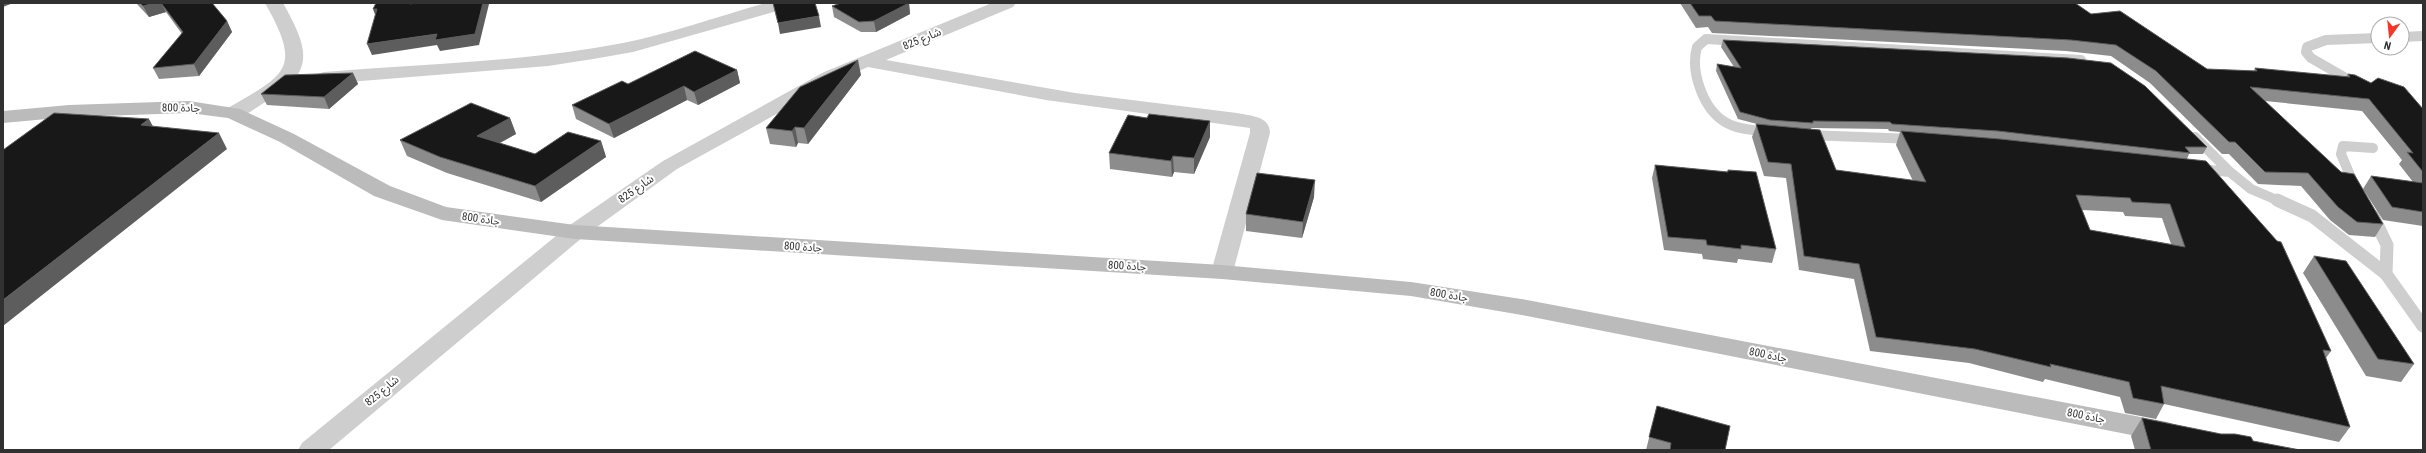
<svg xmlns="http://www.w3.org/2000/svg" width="2426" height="453" font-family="'Roboto Condensed','Noto Sans Arabic',sans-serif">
	<rect width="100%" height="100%" fill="#fff"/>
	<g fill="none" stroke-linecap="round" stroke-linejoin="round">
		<path stroke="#cecece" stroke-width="10" d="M2402 37 2423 36
			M2358 85 2311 58 2306 52 2307 47 2326 40 2378 38
			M1771 132C1756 130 1738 130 1725 122 1703 109 1690 71 1697 47L1706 39 2081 60
			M1807 135 1915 139
			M2195 137 2230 172 2251 189 2279 201
			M2199 169 2230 172
			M2355 187 2341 154 2343 146 2373 148"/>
		<path stroke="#cecece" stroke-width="13" d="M2277 200 2312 216 2386 274 2423 326
			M2373 216 2387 245 2386 274"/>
		<path fill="#cecece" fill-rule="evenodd" d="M265 3H283C311 53 315 73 262 104 251 111 240 121 226 117L223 113 226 109C286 74 303 70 265 3Z
			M766 3H794L791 7 633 52 593 59 548 66 324 84 317 82 315 78 317 74 324 72C423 64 525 62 623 43 670 34 719 16 766 3Z
			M992 3H1016L1013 7 886 60 1075 93 1237 113C1251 116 1270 116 1270 133L1233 272 1230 277 1222 279 1214 277 1211 272 1250 133V128L1046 100 868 67 838 80 677 169 583 237 329 450H298L302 443 567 227 663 161 824 72Z"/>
		<path fill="#bbb" fill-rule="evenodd" d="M189 101 240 109 294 134 390 186 446 207 575 225 1222 265 1411 282 1527 300 2167 422 2176 425 2180 432 2176 439 2167 442 1527 316 1411 296 1222 279 575 239 442 220 374 196 280 142 228 118 189 113 69 117 3 123V111L69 105Z"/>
	</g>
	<path fill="#8c8c8c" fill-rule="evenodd" d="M136 3H212L227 21 232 32 199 76 159 79 153 68 182 34 166 12 149 17Z
		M909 3 910 14 876 32H861L834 17 832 6Z
		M1680 3H2075L2091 14 2207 69 2254 71 2255 68 2346 77 2348 74 2423 109V226L2383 220 2363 189 2371 176 2413 182 2399 164 2402 160 2362 111 2265 101 2383 224 2375 237 2349 235 2330 220 2301 186 2258 184 2229 154H2222L2150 83 2111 56 2066 51 1712 33 1708 27 1696 28Z
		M1723 40 2207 147 2203 154H2189L2187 159 2331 351 2326 358 2350 427 2339 442 2164 404 2156 419 2125 413 2120 397 2045 379 2043 382 1969 363 1870 351 1854 279 1799 270 1786 178 1764 176 1752 137 1757 124 1738 119 1716 71 1717 64 1734 67 1721 47ZM1811 128 1888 129 1889 131 1900 132 1896 145 1913 181 1836 170 1811 130ZM2082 210 2123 212 2125 216 2162 218 2171 244 2090 230Z
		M737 70 740 83 698 105 687 100 614 138 576 119 572 105 628 84Z
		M353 73 358 84 329 109 267 105 261 94Z
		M861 75 808 144 798 143 796 147 770 144 766 128Z
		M510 118 516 134 500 143 535 154 601 141 606 157 541 202 447 173 407 156 400 140Z
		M1147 118 1210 121V137L1194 174 1174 172 1172 177 1110 169 1109 153Z
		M1655 165 1727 172 1728 170 1776 249 1772 263 1738 259 1737 263 1703 259 1702 254 1664 250 1652 178Z
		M1314 197 1302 238 1246 231V214Z
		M2314 256 2414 364 2401 382 2366 376 2303 273Z
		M1657 406 1725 450H1646Z
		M2142 418 2253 441 2300 450H2135L2131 436Z"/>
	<path fill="#5d5d5d" d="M3 3H13L3 7Z
		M155 3H161L166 12 149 17 143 6Z
		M483 3H489V4L479 45 440 51 437 45 372 55 367 44 437 34Z
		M909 3 910 14 876 32 874 21Z
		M373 9H377V20Z
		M819 16 821 27 780 34 778 23Z
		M227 21 232 32 199 76 194 64Z
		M858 60 861 75 808 144 804 128Z
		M737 70 740 83 698 105 694 92Z
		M353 73 358 84 329 109 324 97Z
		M684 86 687 100 614 138 609 124Z
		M510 118 516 134 483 152 477 136Z
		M149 119 157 134 141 125Z
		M1210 121V137L1194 174V158Z
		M795 127 798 143 796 147 792 131Z
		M219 133 227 149 3 326V300Z
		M601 141 606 157 541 202 535 186Z
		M1173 156 1174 172 1172 177 1171 161Z
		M1315 180 1314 197 1302 238 1303 222Z"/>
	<path fill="#181818" stroke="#5d5d5d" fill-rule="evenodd" d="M140 3H155L143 6Z
		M161 3H212L227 21 194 64 153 68 183 32Z
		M376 3H411L410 4 415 3H483L475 34 435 40 437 34 367 44 377 9H373Z
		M773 3H815L819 16 778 23Z
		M841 3H909L874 21 859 22 832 6Z
		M1690 3H2075L2091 14 2120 11 2207 69 2257 71 2255 68 2350 77 2348 74 2355 75 2371 83 2378 78 2404 87 2423 109V172L2407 152 2413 153 2369 99 2250 87 2341 172 2354 174 2383 224 2357 222 2338 207 2308 173 2265 172 2235 142H2229L2156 71 2116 45 2071 40 1715 21 1711 16H1699Z
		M1723 40 2068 58 2111 63 2145 86 2207 147H2185L2190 153 1998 131 1892 124 1890 122 1813 121V123L1770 120 1740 112 1717 64 1741 68Z
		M695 51 737 70 694 92 684 86 609 124 572 105 622 81 628 84Z
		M858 60 804 128 795 127 792 131 766 128 800 87Z
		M353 73 324 97 261 94 285 75Z
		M471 103 510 118 477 136 535 154 568 132 601 141 535 186 440 157 400 140Z
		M54 113 149 119 141 125 219 133 3 300V150Z
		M1149 114 1210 121 1194 158 1173 156 1171 161 1109 153 1128 115 1147 118Z
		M1756 124 1820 130 1836 170 1926 182 1901 131 2000 139 2206 161 2277 241 2281 242 2331 351 2323 350 2350 427 2161 386 2164 404 2133 398 2129 382 2050 364 2051 367 1975 349 1876 337 1859 264 1804 256 1791 164 1768 162ZM2076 195 2130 198 2132 202 2170 204 2185 247 2090 230Z
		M1655 165 1728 172V170L1756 172 1776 249 1741 245V249L1707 245 1706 240 1668 237Z
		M1257 173 1315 180 1303 222 1246 214Z
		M2371 176 2423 183V212L2392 207Z
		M2314 256 2346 261 2414 364 2378 359Z
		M1657 406 1730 426 1725 450H1670L1671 443 1649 437Z
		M2142 418 2221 434H2235L2251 437 2253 441 2300 450H2151Z"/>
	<g text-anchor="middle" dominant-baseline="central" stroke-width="4" stroke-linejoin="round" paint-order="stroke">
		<g font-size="11" fill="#313131" stroke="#fff">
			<text transform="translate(922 39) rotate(-23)">شارع 825</text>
			<text transform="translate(181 108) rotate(1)">جادة 800</text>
			<text transform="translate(636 189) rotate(-35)">شارع 825</text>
			<text transform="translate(481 219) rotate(8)">جادة 800</text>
			<text transform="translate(803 247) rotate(4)">جادة 800</text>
			<text transform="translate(1127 266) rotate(3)">جادة 800</text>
			<text transform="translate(1449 295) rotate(9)">جادة 800</text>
			<text transform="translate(1768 355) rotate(11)">جادة 800</text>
			<text transform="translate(382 391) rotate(-40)">شارع 825</text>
			<text transform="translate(2086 416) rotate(11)">جادة 800</text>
		</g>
	</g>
	<rect width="2426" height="453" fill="none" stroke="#313131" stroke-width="8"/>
	<g transform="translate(2390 36) rotate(195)"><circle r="19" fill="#ffffff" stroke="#adadad"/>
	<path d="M0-3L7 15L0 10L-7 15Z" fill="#f53726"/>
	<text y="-6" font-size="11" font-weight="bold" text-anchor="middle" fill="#313131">N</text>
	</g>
</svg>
